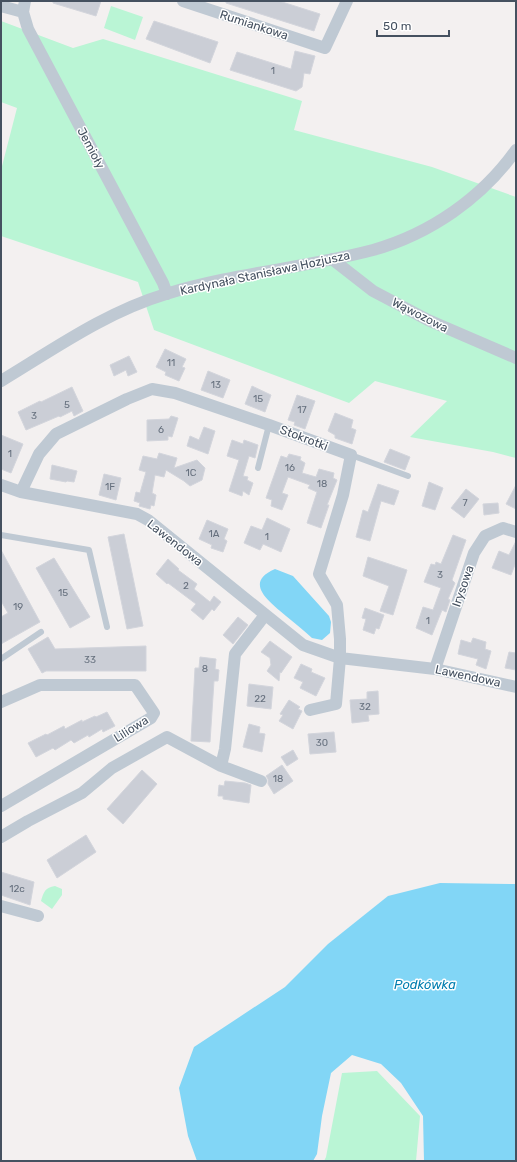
<svg xmlns="http://www.w3.org/2000/svg" width="517" height="1162" font-family="Rubik,sans-serif">
	<rect width="100%" height="100%" fill="#f3f0f0"/>
	<path fill="#baf5d5" d="M111 6 143 17 135 40 104 28Z
		M1 21 73 48 103 39 302 101 294 130 432 167 516 197V458L493 452 410 437 447 401 375 381 349 403 154 330 138 282 1 236V170L17 108 1 102Z
		M55 886 62 889V895L52 909 41 901C44 891 45 888 55 886Z
		M377 1071 420 1116 416 1161H324L326 1157 342 1073Z"/>
	<path fill="#82d6f6" d="M275 569 293 576 329 616 331 622 330 633 322 640 312 638C304 631 295 623 286 616 271 603 242 583 275 569Z
		M440 883 516 884V1161H424L423 1116 401 1083 381 1064 352 1055 331 1073 322 1116 317 1154 313 1161H197L188 1136 179 1088 194 1047 285 987 328 944 388 896Z"/>
	<path fill="#cbced6" stroke="#d3d5dc" d="M53 1H101L96 16 53 3Z
		M226 1H279L320 14 314 31 226 3Z
		M154 21 218 42 210 63 146 39Z
		M295 51 315 56 310 74 304 73 302 87 296 91 230 70 237 52 291 69Z
		M165 349 186 359 182 367 185 368 179 381 165 375 166 372 156 367Z
		M129 356 137 372 128 376 126 370 114 376 110 365Z
		M208 371 230 380 223 398 201 390Z
		M252 386 271 395 265 412 245 404Z
		M72 387 83 411 74 416 72 411 60 417 59 416 26 430 18 412 40 401 41 402Z
		M297 395 315 401 305 429 294 425 295 422 288 420Z
		M335 413 353 420 351 428 356 430 352 444 335 438V435L328 431Z
		M171 416 178 418 172 437 168 436V440L147 441V420L169 419Z
		M204 427 215 431 208 454 187 446 190 436 199 440Z
		M1 435 23 444 11 473 1 469Z
		M232 440 243 444 244 440 258 445 255 458 249 456 243 476 248 477 247 480 253 483 249 495 243 491 242 496 229 491 239 460 227 456Z
		M390 449 410 457 405 470 384 462Z
		M159 453 177 458 174 468 197 460 205 468 202 480 190 486 184 481 166 470 164 477 155 475 152 493 156 495 154 506 151 505 150 509 139 506 140 503 134 501 136 492 140 493 146 472 139 470 143 456 157 459Z
		M289 454 301 457 300 460 305 463 302 473 316 477 319 469 334 473 333 478 337 480 327 505H329L321 528 307 523 317 492 308 488 310 485 288 477 282 493 288 495 282 510 271 506 272 500 266 498 281 456 287 458Z
		M52 465 77 471 74 482 67 481 66 482 50 479Z
		M104 474 121 478 116 500 99 495Z
		M429 482 443 488 435 510 422 506Z
		M378 484 399 491 394 505 381 501 370 541 356 537 363 510 368 512Z
		M516 485V509L506 504Z
		M466 489 479 499 464 518 451 508Z
		M498 503 499 513 484 515 483 504Z
		M267 518 290 529 281 552 263 544 260 550 244 543 251 526 262 530Z
		M207 520 228 529 224 539 227 541 223 552 211 548 212 545 199 539Z
		M124 534 143 626 127 629 108 537Z
		M453 535 466 540 452 580 455 583 448 599 450 600 446 612 442 610 432 635 416 628 423 607 433 610 441 588 424 582 431 564 435 565 436 562 441 564Z
		M516 541V562L511 575 492 568 499 551 509 555Z
		M1 550 40 622 1 644V617L8 613 1 601Z
		M368 557 407 570 393 615 380 611 389 586 363 576Z
		M54 558 90 617 70 628 36 568Z
		M168 559 179 569 178 570 197 584 194 589 210 602 214 596 221 602 214 611 212 609 203 620 191 610 196 604 168 583 167 584 156 574Z
		M365 608 384 615 379 629 376 628 374 634 363 630 366 619 362 618Z
		M238 617 248 625 233 644 223 635Z
		M48 637 55 649 146 646V671H46L42 673 28 649Z
		M473 638 486 642 485 649 491 651 486 669 476 665 478 659 458 654 461 640 471 643Z
		M270 641 292 657 281 673 280 672 279 681 267 671 271 665 270 658 261 652Z
		M509 652 516 653V670L505 668Z
		M200 657 216 659 215 669 219 670 218 681H214L210 742 191 741 195 668H199Z
		M301 664 312 669 311 672 325 678 316 696 300 688 303 682 294 678Z
		M249 684 273 687 271 709 247 706Z
		M378 691 379 714 368 715 369 721 352 723 350 700 367 699V692Z
		M289 700 300 707 298 709 302 711 293 729 279 721 283 715 280 714Z
		M107 712 115 726 103 732 102 729 89 737 88 735 74 743 71 740 55 750 53 748 36 757 28 743 46 734 47 735 64 726 65 729 82 720V722L95 716 96 717Z
		M249 724 260 727 259 733 265 734 262 752 243 747Z
		M334 732 336 752 310 754 308 734Z
		M293 750 298 759 287 766 281 757Z
		M282 765 293 781 274 794 268 784V779L266 776Z
		M142 770 157 784 123 824 107 809Z
		M225 781 245 783 251 785 249 803 223 799V796H218L219 785 224 786Z
		M86 835 96 852 57 878 47 860Z
		M1 872 34 882 30 905 1 895Z"/>
	<g fill="none" stroke-linecap="round" stroke-linejoin="round">
		<path stroke="#bfc9d3" stroke-width="6" d="M351 455 408 476
			M258 468 269 425
			M1 535 89 550 107 627
			M1 659 41 632"/>
		<path stroke="#bfc9d3" stroke-width="12" d="M25 1 23 12 28 29 163 283 167 294
			M183 1 325 48 347 1
			M1 6 23 12
			M332 259 373 291 428 320 516 358
			M1 381C54 349 106 312 166 294 234 273 305 268 373 250 430 234 482 198 516 150
			M1 485 21 492 137 514 148 520 303 645 340 658 435 669 516 687
			M21 492 39 454 56 434 127 399 152 389 175 393 269 425 351 455 343 495 319 574 337 605 340 639V658L336 704 310 710
			M435 669 474 553 485 536 503 528 516 532
			M1 702 40 685H135L154 713 151 718 1 806
			M221 766 225 749 235 654 265 615
			M1 837 28 821 82 793 112 768 167 737 221 766 261 781
			M1 906 38 916"/>
	</g>
	<g text-anchor="middle" dominant-baseline="central" stroke-width="3" stroke-linejoin="round" paint-order="stroke">
		<g font-size="10" fill="#66707e">
			<text x="273" y="71">1</text>
			<text x="171" y="363">11</text>
			<text x="216" y="385">13</text>
			<text x="258" y="399">15</text>
			<text x="67" y="405">5</text>
			<text x="302" y="410">17</text>
			<text x="34" y="416">3</text>
			<text x="161" y="430">6</text>
			<text x="10" y="454">1</text>
			<text x="290" y="468">16</text>
			<text x="191" y="473">1C</text>
			<text x="322" y="484">18</text>
			<text x="110" y="487">1F</text>
			<text x="465" y="503">7</text>
			<text x="214" y="534">1A</text>
			<text x="267" y="537">1</text>
			<text x="440" y="575">3</text>
			<text x="186" y="586">2</text>
			<text x="63" y="593">15</text>
			<text x="18" y="607">19</text>
			<text x="428" y="621">1</text>
			<text x="90" y="660">33</text>
			<text x="205" y="669">8</text>
			<text x="260" y="699">22</text>
			<text x="365" y="707">32</text>
			<text x="322" y="743">30</text>
			<text x="278" y="779">18</text>
			<text x="17" y="889">12c</text>
		</g>
		<g font-size="12" fill="#455160" stroke="#fff">
			<text transform="translate(254 25) rotate(18)">Rumiankowa</text>
			<text transform="translate(91 148) rotate(62)">Jemioły</text>
			<text transform="translate(265 273) rotate(-12)">Kardynała Stanisława Hozjusza</text>
			<text transform="translate(420 315) rotate(27)">Wąwozowa</text>
			<text transform="translate(304 438) rotate(21)">Stokrotki</text>
			<text transform="translate(175 543) rotate(38)">Lawendowa</text>
			<text transform="translate(463 586) rotate(-71)">Irysowa</text>
			<text transform="translate(468 676) rotate(12)">Lawendowa</text>
			<text transform="translate(131 729) rotate(-32)">Liliowa</text>
		</g>
		<g font-size="13" font-style="italic" fill="#017eb0" stroke="#fff">
			<text x="425" y="984">Podkówka</text>
		</g>
	</g>
	<rect width="517" height="1162" fill="none" stroke="#455160" stroke-width="4"/>
	<path d="M377 30v6h72v-6" fill="none" stroke="#455160" stroke-width="2"/>
	<text x="383" y="30" font-size="12" fill="#455160" stroke="#ffffff" stroke-width="3" paint-order="stroke">50 m</text>
</svg>
